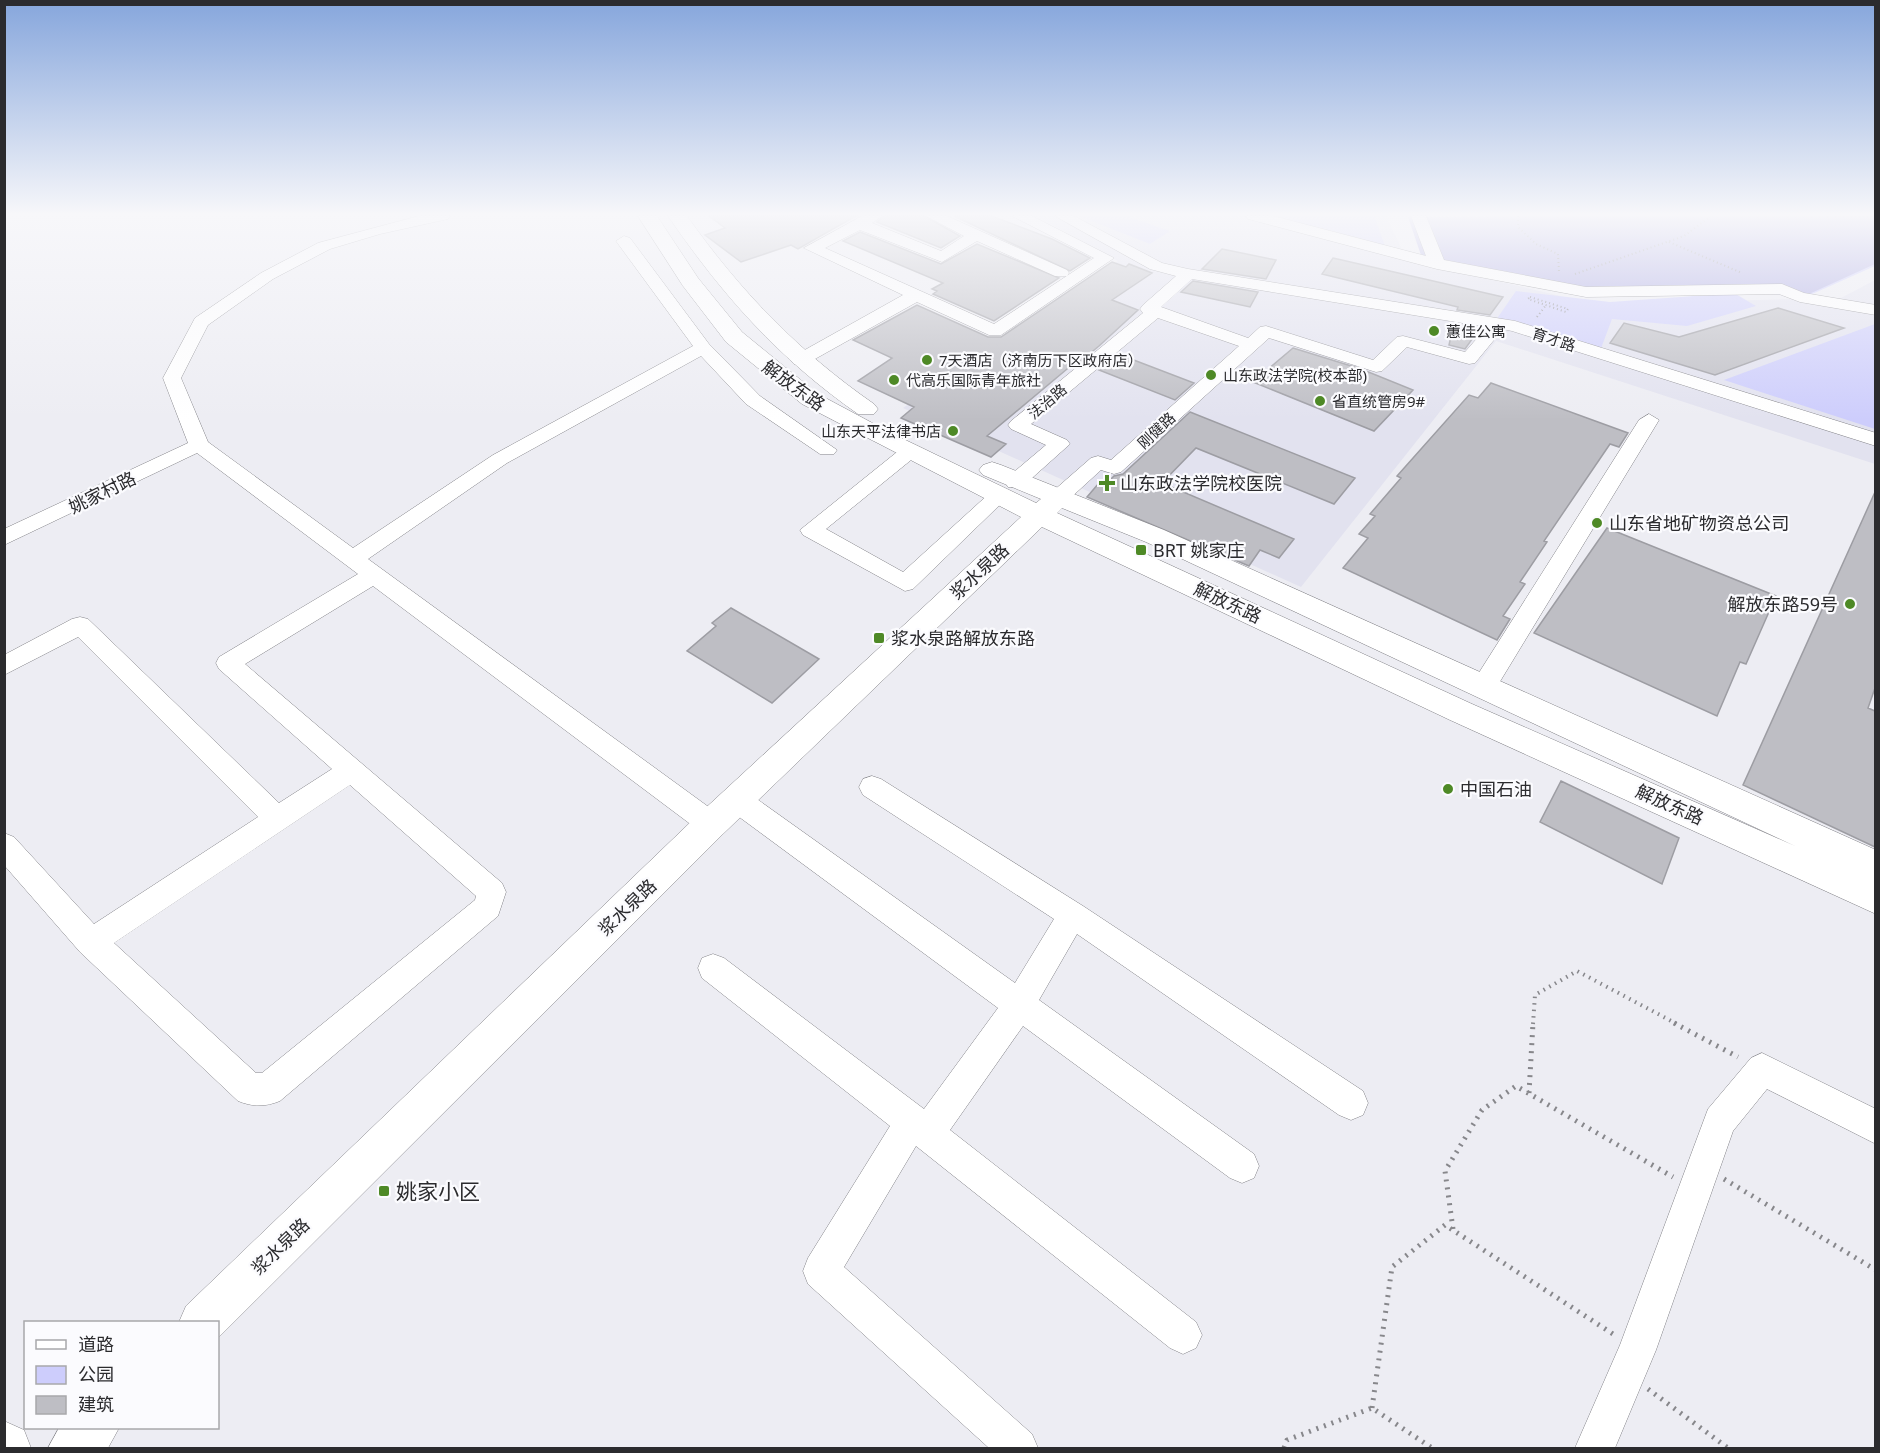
<svg xmlns="http://www.w3.org/2000/svg" width="1880" height="1453" font-family="'Noto Sans','Noto Sans SC',sans-serif">
	<rect width="100%" height="100%" fill="#ededf3"/>
	<path fill="#e2e2ef" d="M1036 216H1386L1407 260 1595 304 1841 298 1875 280V464L1496 341 1301 587 903 408 1118 261Z"/>
	<path fill="#cdcdfc" d="M1126 216 1170 231 1150 244 1079 216Z
		M1272 216H1374L1385 246Z
		M1875 216V266L1810 295 1734 293 1756 306 1687 326 1612 319 1600 351 1496 320 1516 291 1610 302 1723 294Z
		M1875 324V429L1724 380Z"/>
	<path fill="#aaa8e3" d="M1875 216V264L1809 294 1560 288 1423 261 1408 217Z"/>
	<path fill="#bebec4" stroke="#9d9da3" stroke-width="1.5" d="M709 216H856L798 249 791 245 741 262 705 235 725 228Z
		M884 216H924L960 236 941 248 877 222Z
		M954 216H992L1052 239 1090 258 1070 271Z
		M860 232 941 264 977 244 1059 278 994 321 933 294 937 291 932 289 943 283 843 241Z
		M1222 249 1276 260 1266 279 1202 269Z
		M1333 258 1503 297 1490 315 1457 310 1458 307 1322 274Z
		M1112 262 1126 267 1129 264 1152 273 1112 300 1138 310 1099 346 1076 365 1073 364 987 436 1006 444 991 457 901 418 914 407 858 381 892 358 853 340 917 305 988 337H1001Z
		M1193 281 1258 292 1250 307 1181 292Z
		M1778 308 1844 328 1715 375 1610 343 1624 323 1679 337Z
		M1454 324 1480 328 1465 349 1449 345Z
		M1293 348 1361 369 1413 390 1374 431 1253 382Z
		M1118 354 1194 383 1175 400 1099 370Z
		M1491 383 1628 433 1619 447 1610 444 1544 541 1547 542 1520 582 1525 584 1503 616 1510 619 1497 640 1343 568 1368 538 1359 534 1375 516 1370 514 1401 478 1397 476 1469 395 1478 398Z
		M1190 412 1355 478 1334 504 1196 448 1162 483 1294 539 1279 558 1260 550 1249 566 1087 497 1099 483 1104 486 1114 476 1123 474Z
		M1875 492V688L1868 708 1875 711V847L1743 785Z
		M1607 528 1776 596 1746 664 1740 662 1717 716 1534 633Z
		M731 608 819 659 772 703 687 651 716 626 712 623Z
		M1561 781 1679 838 1662 884 1540 822Z"/>
	<g fill="none" stroke-linecap="round" stroke-linejoin="round">
		<g stroke="#838388" stroke-width="1">
			<path id="minor" d="M419 216H450L448 219 380 234 330 249 273 279 208 325 181 378 208 442 353 548 493 455 693 346 616 241 624 236 630 238 709 344 760 396 837 450 834 454H820L746 404 701 356 507 463 368 559 721 816 725 824 721 832 711 836 701 832 373 586 245 664 502 883 506 892 498 916 280 1101C265 1107 253 1107 238 1101L80 952 4 865V833L14 837 94 924 258 817 78 637 4 675V655L72 619 80 617 88 619 279 803 332 769 219 669 216 663 219 657 358 574 197 453 4 545V529L188 443 163 378 195 318 261 273 318 243ZM350 785 476 896 475 900 262 1073H256L114 943Z
				M862 216H882L872 223 941 251 964 236 926 216H947L1067 270 1069 273 1067 276H1055L977 241 942 262 860 230 825 248 994 324 1094 258 1012 216H1032L1114 258 1001 335H989L917 302 806 364H794L791 360 794 356 903 295 804 248Z
				M1055 216H1074L1162 263 1188 269 1515 321 1876 433V446L1512 331 1503 329 1475 363 1469 364 1407 347 1382 371 1376 372 1269 338 1121 472 1114 474 1101 470 1066 502H1052L1049 497 1052 492 1091 458 1098 456 1111 460 1239 346 1158 318 1031 424 1067 440 1070 444 1022 487H1008L1005 482 1008 477 1046 445 1011 429 1008 425 1011 421 1143 313 1140 309 1143 305 1176 276 1150 269ZM1192 279 1487 327 1465 352 1403 336 1397 337 1373 360 1266 326 1260 327 1248 338 1161 307Z
				M1246 216H1273L1426 256 1411 216H1426L1444 260 1586 287 1782 284 1804 293 1876 305V315L1800 302 1779 294 1586 297 1437 269 1248 219Z
				M1649 414 1659 420 1493 693 1484 695 1475 693 1472 686 1475 679 1639 420Z
				M909 446 916 448 919 452 916 456 826 529 903 572 992 491H1006L1009 496 913 589 905 591 803 535 800 530 902 448Z
				M872 776 881 779 1083 906 1363 1091 1368 1103 1363 1115 1351 1120 1339 1115 1077 934 1039 1000 1254 1154 1259 1166 1254 1178 1242 1183 1230 1178 1023 1026 950 1130 1196 1322 1202 1335 1196 1348 1183 1354 1170 1348 916 1146 844 1267 1032 1434 1038 1448H989L808 1284 803 1271 808 1258 890 1126 702 978 698 968 702 958 713 954 724 958 924 1109 998 1008 727 808 724 800 727 792 737 789 747 792 1015 983 1054 919 863 795 859 787 863 779Z
				M1762 1053 1876 1109V1144L1767 1089 1733 1131 1656 1350 1615 1448H1575L1620 1345 1708 1109 1751 1058Z"/>
		</g>
		<g stroke="#838388" stroke-width="1">
			<path id="major" d="M638 216H657L698 278 742 332 818 394 893 434 1036 503 1041 499 983 475 979 470 983 465 992 462 1001 465 1164 530 1876 850V914L1450 720 1042 527 723 834 218 1338V1322H179L186 1306 699 814 1021 517 802 404 726 342 683 286ZM1062 508 1146 542 1795 846 1472 704 1057 513Z
				M668 216H687C740 291 799 352 874 404L878 409 874 414H858C778 358 723 296 668 216Z
				M4 1421 24 1430 31 1448H4Z
				M59 1428H119L108 1448H48Z"/>
		</g>
		<path stroke="#87878b" stroke-width="2" stroke-dasharray="1 3" stroke-linecap="butt" d="M1518 216V227L1536 244 1558 254 1559 272
			M1669 242 1742 273
			M1575 274 1684 236 1711 216
			M1530 297 1568 309 1566 312 1528 299Z
			M1537 317 1546 305"/>
		<path stroke="#87878b" stroke-width="4" stroke-dasharray="1.5 5" stroke-linecap="butt" d="M1533 1024 1535 995 1577 971 1677 1024"/>
		<path stroke="#87878b" stroke-width="5" stroke-dasharray="2 6" stroke-linecap="butt" d="M1674 1023 1738 1057
			M1529 1093 1533 1023
			M1724 1179 1876 1270
			M1453 1229 1445 1171 1482 1110 1516 1086 1673 1177
			M1648 1389 1728 1448
			M1372 1408 1392 1267 1445 1225 1613 1334
			M1284 1448 1287 1440 1372 1408 1432 1448"/>
		<use href="#minor" fill="#fff" fill-rule="evenodd"/>
		<use href="#major" fill="#fff" fill-rule="evenodd"/>
	</g>
	<linearGradient id="sky" x2="0" y2="1"><stop stop-color="#86a6dc"/><stop offset="0.51" stop-color="#f7f7fa"/><stop offset="1" stop-color="#f7f7fa" stop-opacity="0"/></linearGradient>
	<rect width="1880" height="420" fill="url(#sky)"/>
	<g fill="#4e8926" stroke="#fbfbfe" stroke-width="2">
		<circle cx="1434" cy="331" r="6"/>
		<circle cx="927" cy="360" r="6"/>
		<circle cx="1211" cy="375" r="6"/>
		<circle cx="894" cy="380" r="6"/>
		<circle cx="1320" cy="401" r="6"/>
		<circle cx="953" cy="431" r="6"/>
		<path d="M1104 474h6v6h6v6h-6v6h-6v-6h-6v-6h6z"/>
		<circle cx="1597" cy="523" r="6"/>
		<rect x="1135" y="544" width="12" height="12" rx="3"/>
		<circle cx="1850" cy="604" r="6"/>
		<rect x="873" y="632" width="12" height="12" rx="3"/>
		<circle cx="1448" cy="789" r="6"/>
		<rect x="378" y="1185" width="12" height="12" rx="3"/>
	</g>
	<g text-anchor="middle" dominant-baseline="central" stroke-width="4.5" stroke-linejoin="round" paint-order="stroke">
		<g font-size="15" fill="#2b2b2e" stroke="#fbfbfe" text-anchor="start">
			<text x="1446" y="331">蕙佳公寓</text>
			<text x="939" y="360">7天酒店（济南历下区政府店）</text>
			<text x="1223" y="375">山东政法学院(校本部)</text>
			<text x="906" y="380">代高乐国际青年旅社</text>
			<text x="1332" y="401">省直统管房9#</text>
			<text x="941" y="431" text-anchor="end">山东天平法律书店</text>
		</g>
		<g font-size="15" fill="#2b2b2e" stroke="#fbfbfe">
			<text transform="translate(1554 339) rotate(18)">育才路</text>
			<text transform="translate(1047 401) rotate(-40)">法治路</text>
			<text transform="translate(1156 430) rotate(-43)">刚健路</text>
		</g>
		<g font-size="18" fill="#2b2b2e" stroke="#fbfbfe">
			<text transform="translate(794 385) rotate(36)">解放东路</text>
			<text transform="translate(102 492) rotate(-26)">姚家村路</text>
			<text transform="translate(979 571) rotate(-43)">浆水泉路</text>
			<text transform="translate(1228 602) rotate(25)">解放东路</text>
			<text transform="translate(1670 804) rotate(24)">解放东路</text>
			<text transform="translate(627 907) rotate(-44)">浆水泉路</text>
			<text transform="translate(280 1246) rotate(-44)">浆水泉路</text>
		</g>
		<g font-size="18" fill="#2b2b2e" stroke="#fbfbfe" text-anchor="start">
			<text x="1120" y="483">山东政法学院校医院</text>
			<text x="1609" y="523">山东省地矿物资总公司</text>
			<text x="1153" y="550">BRT 姚家庄</text>
			<text x="1838" y="604" text-anchor="end">解放东路59号</text>
			<text x="891" y="638">浆水泉路解放东路</text>
			<text x="1460" y="789">中国石油</text>
		</g>
		<g font-size="21" fill="#2b2b2e" stroke="#fbfbfe" text-anchor="start">
			<text x="396" y="1191">姚家小区</text>
		</g>
	</g>
	<rect width="1880" height="1453" fill="none" stroke="#2b2b2e" stroke-width="12"/>
	<rect x="24" y="1321" width="195" height="108" fill="#fbfbfe" stroke="#a8a8ab" stroke-width="1.5"/>
	<rect x="36" y="1340" width="30" height="9" fill="#ffffff" stroke="#a8a8ab" stroke-width="1.5"/>
	<text x="78" y="1351" font-size="18" fill="#2b2b2e">道路</text>
	<rect x="36" y="1366" width="30" height="18" fill="#cdcdfc" stroke="#a8a8ab" stroke-width="1.5"/>
	<text x="78" y="1381" font-size="18" fill="#2b2b2e">公园</text>
	<rect x="36" y="1396" width="30" height="18" fill="#bebec4" stroke="#a8a8ab" stroke-width="1.5"/>
	<text x="78" y="1411" font-size="18" fill="#2b2b2e">建筑</text>
</svg>
